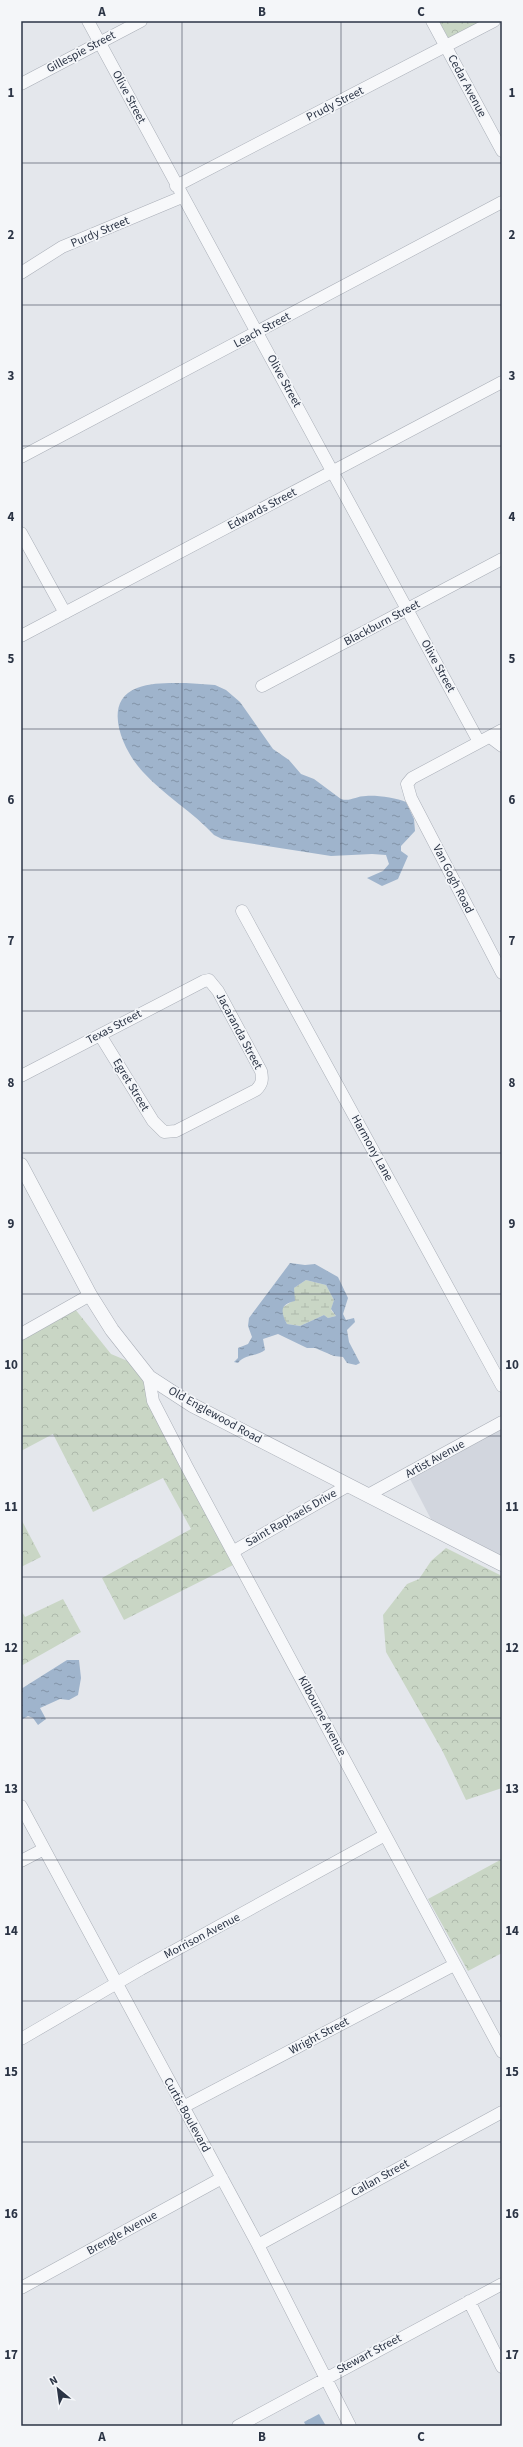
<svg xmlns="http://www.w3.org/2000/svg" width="523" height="2447" font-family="'Source Sans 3',sans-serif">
	<defs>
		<pattern id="forest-crowns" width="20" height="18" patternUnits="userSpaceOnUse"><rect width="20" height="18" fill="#c9d6c5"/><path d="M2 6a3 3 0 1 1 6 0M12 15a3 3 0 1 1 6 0" fill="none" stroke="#adb8ab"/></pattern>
		<pattern id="wetland-marsh" width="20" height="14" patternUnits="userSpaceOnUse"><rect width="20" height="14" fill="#c9d6c5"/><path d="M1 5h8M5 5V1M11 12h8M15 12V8" fill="none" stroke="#adb8ab"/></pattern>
		<pattern id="water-ripples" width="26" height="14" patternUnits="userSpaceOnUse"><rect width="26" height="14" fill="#9fb4cc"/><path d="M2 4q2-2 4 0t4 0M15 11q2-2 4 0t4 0" fill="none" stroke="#8293a7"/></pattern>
	</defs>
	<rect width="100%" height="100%" fill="#e4e7ec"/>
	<path fill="#d2d6de" d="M502 1425V1558L433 1523 408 1475Z"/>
	<path fill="url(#forest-crowns)" d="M439 21H490L451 43Z
		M75 1309 111 1354 130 1362 145 1380 237 1563 124 1620 102 1578 191 1529 163 1478 93 1512 53 1434 21 1451V1337Z
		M21 1519 41 1557 21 1567Z
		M446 1548 502 1576V1788L466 1800 442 1750 386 1652 383 1615 407 1584 419 1579 431 1561Z
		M63 1599 81 1632 21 1666V1610L25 1617Z
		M502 1859V1953L468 1971 428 1899Z"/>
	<path fill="url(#wetland-marsh)" d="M306 1280 326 1285 334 1300 331 1310 336 1316 328 1318 324 1315 300 1326 287 1324 281 1313 282 1308 291 1302 294 1288Z"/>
	<path fill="url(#water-ripples)" fill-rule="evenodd" d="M186 683 215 685 226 690 240 702 273 749 289 760 301 774 314 779 341 799C350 802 356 796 366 796 376 795 397 798 406 802L414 819 415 831 401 846V851L408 856 398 879 382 886 367 878 383 871 389 864 386 855 372 854 331 856 222 839 214 835C193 812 165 796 143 772 124 752 100 702 137 688 153 682 170 683 186 683Z
		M290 1263 305 1265 315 1264 338 1277 348 1298 343 1314 346 1320 354 1318 355 1322 347 1330 349 1342 360 1363 356 1365 347 1363 343 1357 334 1356 315 1348H307L278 1334 263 1339 265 1350C256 1357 245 1354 238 1363L234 1362 238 1358V1348L248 1344 252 1337 248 1326 249 1318ZM306 1280 326 1285 334 1300 331 1309 336 1316 328 1318 324 1315 300 1326 287 1324C281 1313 279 1304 295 1301L294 1288Z
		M67 1660H79L81 1678 78 1695 69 1700 60 1699 40 1708 46 1719 38 1725 33 1718 28 1716 21 1720V1689Z
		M319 2414 326 2426H306L304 2422Z"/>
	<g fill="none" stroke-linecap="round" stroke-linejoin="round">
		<g stroke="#a9aeb7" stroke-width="13">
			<path id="minor" d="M88 21 479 742
				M432 21 502 151
				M21 84 141 21
				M176 186 494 21
				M21 273 62 247 182 197
				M21 457 502 202
				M21 533 65 613
				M21 636 502 382
				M262 686 502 559
				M502 730 412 778 407 784 411 798 502 973
				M490 737 502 746
				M242 911 502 1386
				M21 1076 204 981 209 980 218 991 261 1071C263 1080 262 1084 256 1090L176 1131 164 1132 153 1121 100 1035
				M21 1334 90 1295
				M149 1377 153 1401 187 1467 502 2052
				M368 1495 502 1422
				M234 1551 349 1485
				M21 1806 258 2245 350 2426
				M21 1861 44 1849
				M21 2039 141 1969 385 1835
				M183 2107 454 1965
				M258 2245 502 2112
				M21 2288 222 2178
				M469 2301 502 2367
				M238 2426 502 2284"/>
		</g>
		<g stroke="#a9aeb7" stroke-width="15">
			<path id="tertiary" d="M21 1165 90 1295 112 1330 149 1377 192 1405 502 1564"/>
		</g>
		<use href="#minor" stroke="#f7f8fa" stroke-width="12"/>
		<use href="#tertiary" stroke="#f7f8fa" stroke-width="14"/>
	</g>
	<path fill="none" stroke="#2b3445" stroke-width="1" stroke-opacity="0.55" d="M182 21V2426M341 21V2426M21 163H502M21 305H502M21 446H502M21 587H502M21 729H502M21 870H502M21 1011H502M21 1153H502M21 1294H502M21 1436H502M21 1577H502M21 1718H502M21 1860H502M21 2001H502M21 2142H502M21 2284H502"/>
	<g text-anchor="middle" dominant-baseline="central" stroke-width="3.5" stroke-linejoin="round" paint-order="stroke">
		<g font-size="12" fill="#2b3445" stroke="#f4f6f9">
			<text transform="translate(81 52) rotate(-28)">Gillespie Street</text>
			<text transform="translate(467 86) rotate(62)">Cedar Avenue</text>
			<text transform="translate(129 97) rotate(62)">Olive Street</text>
			<text transform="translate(335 104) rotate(-27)">Prudy Street</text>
			<text transform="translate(100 232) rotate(-23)">Purdy Street</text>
			<text transform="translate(262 330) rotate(-28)">Leach Street</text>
			<text transform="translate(284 381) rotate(61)">Olive Street</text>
			<text transform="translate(262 509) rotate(-28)">Edwards Street</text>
			<text transform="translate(382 623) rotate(-28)">Blackburn Street</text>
			<text transform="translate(438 666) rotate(61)">Olive Street</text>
			<text transform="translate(453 879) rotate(63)">Van Gogh Road</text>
			<text transform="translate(114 1027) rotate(-28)">Texas Street</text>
			<text transform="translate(239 1031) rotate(62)">Jacaranda Street</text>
			<text transform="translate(131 1085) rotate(59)">Egret Street</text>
			<text transform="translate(372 1148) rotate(61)">Harmony Lane</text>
			<text transform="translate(215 1415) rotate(29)">Old Englewood Road</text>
			<text transform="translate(435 1459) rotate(-29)">Artist Avenue</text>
			<text transform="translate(291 1518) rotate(-30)">Saint Raphaels Drive</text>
			<text transform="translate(322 1716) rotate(62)">Kilbourne Avenue</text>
			<text transform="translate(202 1936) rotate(-28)">Morrison Avenue</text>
			<text transform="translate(319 2036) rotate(-28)">Wright Street</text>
			<text transform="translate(187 2115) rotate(61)">Curtis Boulevard</text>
			<text transform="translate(380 2178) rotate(-29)">Callan Street</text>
			<text transform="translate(122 2233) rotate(-29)">Brengle Avenue</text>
			<text transform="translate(369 2354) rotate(-28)">Stewart Street</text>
		</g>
	</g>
	<rect width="523" height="2447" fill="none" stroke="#f4f6f9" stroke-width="44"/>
	<g transform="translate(58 2389) rotate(331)" stroke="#f4f6f9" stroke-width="3" paint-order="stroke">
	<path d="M0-3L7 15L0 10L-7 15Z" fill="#2b3445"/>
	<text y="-6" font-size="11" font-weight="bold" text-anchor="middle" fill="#2b3445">N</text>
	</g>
	<rect x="22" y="22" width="479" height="2403" fill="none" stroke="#2b3445" stroke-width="1.5"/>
	<g font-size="13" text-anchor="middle" font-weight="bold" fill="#2b3445">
		<text x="102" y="16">A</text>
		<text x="262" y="16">B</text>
		<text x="421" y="16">C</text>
		<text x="11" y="97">1</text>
		<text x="512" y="97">1</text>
		<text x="11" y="239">2</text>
		<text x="512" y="239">2</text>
		<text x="11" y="380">3</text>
		<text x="512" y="380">3</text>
		<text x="11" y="521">4</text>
		<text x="512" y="521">4</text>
		<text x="11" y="663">5</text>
		<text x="512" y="663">5</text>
		<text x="11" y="804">6</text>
		<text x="512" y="804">6</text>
		<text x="11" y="945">7</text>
		<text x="512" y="945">7</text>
		<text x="11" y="1087">8</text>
		<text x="512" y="1087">8</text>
		<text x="11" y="1228">9</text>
		<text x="512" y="1228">9</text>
		<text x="11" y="1369">10</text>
		<text x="512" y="1369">10</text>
		<text x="11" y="1511">11</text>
		<text x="512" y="1511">11</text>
		<text x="11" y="1652">12</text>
		<text x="512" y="1652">12</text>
		<text x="11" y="1793">13</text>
		<text x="512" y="1793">13</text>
		<text x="11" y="1935">14</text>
		<text x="512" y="1935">14</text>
		<text x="11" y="2076">15</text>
		<text x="512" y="2076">15</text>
		<text x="11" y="2218">16</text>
		<text x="512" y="2218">16</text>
		<text x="11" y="2359">17</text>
		<text x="512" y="2359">17</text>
		<text x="102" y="2441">A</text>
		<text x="262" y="2441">B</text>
		<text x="421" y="2441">C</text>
	</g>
</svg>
